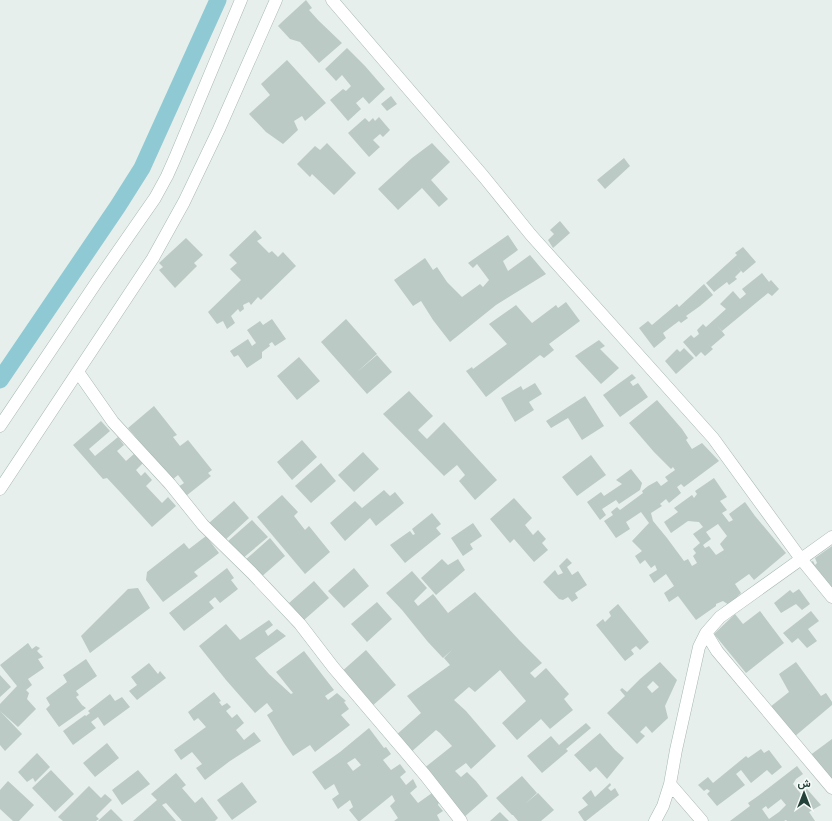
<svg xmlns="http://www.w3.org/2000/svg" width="832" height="821" font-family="Inter,Vazirmatn,sans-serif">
	<rect width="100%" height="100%" fill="#e6efeb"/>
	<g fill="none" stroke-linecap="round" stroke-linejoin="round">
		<path stroke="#8ec9d4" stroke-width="17" d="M0 380 118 206 142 168 218 0"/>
	</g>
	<path fill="#bbcac4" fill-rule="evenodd" d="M306 0 312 8 309 10 319 21 342 43 319 63 300 42 290 39 278 26 282 22Z
		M347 48 365 66 385 89 369 104 363 97 356 103 361 109 348 121 330 100 343 89 346 91 351 86 342 75 336 81 325 69Z
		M287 60 326 103 305 121 302 116 294 121 298 130 283 144 266 132 249 114 270 95 261 84Z
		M391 96 397 104 387 111 381 104Z
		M379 117 390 130 383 137 380 134 373 140 380 147 369 157 348 133 365 118 369 122 373 118 375 121Z
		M327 143 356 173 334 195 312 174 310 177 297 164 315 146 320 150Z
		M432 143 450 162 431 180 448 199 439 207 422 188 398 210 378 189 412 158Z
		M624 158 630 166 605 189 597 180Z
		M560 221 570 233 553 248 548 240 554 234 550 230Z
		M255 230 262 238 257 241 269 253 272 251 278 257 283 252 296 266 261 300 258 297 251 305 249 302 243 305 244 309 240 312 238 309 231 316 235 323 227 329 223 321 217 324 208 312 241 280 230 269 237 263 229 255Z
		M508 235 518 250 503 261 508 271 530 255 546 274 496 305 450 342 433 320 421 301 413 306 394 280 425 258 433 270 437 267 447 282 462 297 480 284 483 287 489 280 477 264 473 268 468 263Z
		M186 238 203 255 194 263 197 266 175 288 159 270 163 267 159 263Z
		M743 247 756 262 743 273 736 265 741 271 735 277 737 279 729 285 727 282 714 292 706 283 737 255 735 253Z
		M762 273 769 282 771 280 779 289 772 296 768 293 722 331 716 324 725 335 711 347 707 343 713 349 705 356 701 352 696 357 683 342 691 335 694 338 699 334 697 330 703 324 706 327 726 309 720 304 733 291 740 299 746 294 742 289Z
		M704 284 713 295 700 306 686 316 688 318 681 323 679 321 663 333 666 338 654 348 639 328 648 321 652 325 677 304 679 307Z
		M566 302 580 321 549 344 554 350 544 358 540 355 486 397 466 371 472 367 473 369 507 344 489 324 516 305 532 323 556 305 558 308Z
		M272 319 286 339 275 346 272 342 269 344 270 346 262 352V358L247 368 238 355 234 357 230 351 248 339 252 346 256 343 247 330 260 321 263 325Z
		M346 319 377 354 356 373 377 355 392 372 367 394 321 342Z
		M599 340 605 346 600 349 619 368 601 384 575 356Z
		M684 348 694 358 676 374 665 361 677 349 680 352Z
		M299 357 320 381 297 400 277 376Z
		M632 374 636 378 630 382 633 386 638 383 648 397 620 417 603 395Z
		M535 383 542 394 529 402 534 410 515 422 501 398 521 386 523 390Z
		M409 391 433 416 418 430 427 439 444 422 497 480 475 500 459 481 465 475 457 465 444 476 383 414Z
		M585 396 604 426 582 440 568 418 551 428 546 421Z
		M657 400 682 429 688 438 686 440 692 449 702 443 719 461 684 487 681 484 677 487 681 493 669 503 666 499 660 504 662 506 651 513 653 521 667 538 684 561 688 559 692 566 697 563 693 556 696 553 693 549 700 543 693 534 703 527 699 522 688 521 671 533 664 522 678 512 674 508 692 495 694 498 697 494 695 491 714 478 727 497 720 501 727 510 722 513 729 522 733 520 729 514 745 502 755 516 786 553 754 580 749 574 735 584 741 593 729 605 723 601 716 604V606L696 620 678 596 669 602 664 593 674 586 666 574 654 583 649 575 657 570 655 565 651 568 645 560 640 564 635 556 642 551 632 541 649 523 641 512 626 522 630 529 616 538 604 521 613 515 611 512 617 507 620 510 643 493 642 491 648 486 657 481 661 486 668 481 665 477 675 470 673 467 671 469 654 452 629 423ZM718 524 727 536 720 544 724 550 716 555 709 546 705 548 703 545 711 539 706 532Z
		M154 406 177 435 173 437 180 446 188 440 212 470 208 473 211 476 186 496 178 487 184 483 178 475 172 480 128 428Z
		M101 421 110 431 89 449 95 456 118 437 124 445 117 451 126 461 134 454 143 463 136 470 141 476 145 472 152 480 146 486 162 503 168 497 176 506 152 527 121 493 107 478 103 479 73 445Z
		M302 440 317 457 292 480 277 462Z
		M363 452 379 469 354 492 338 475Z
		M591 455 606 475 577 496 562 477Z
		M321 463 336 481 311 503 295 486Z
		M631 469 642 483 640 490 619 504 616 500 602 509 606 515 600 520 587 502 601 492 604 496 622 484 616 480Z
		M384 490 390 496 395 492 404 503 376 526 370 518 345 541 330 523 355 501 362 508Z
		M282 495 298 512 294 516 305 530 309 526 330 552 305 574 257 517Z
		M514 498 532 518 525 525 533 535 538 530 546 539 542 543 548 550 534 562 514 539 510 543 490 519Z
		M234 501 249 518 224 541 209 523Z
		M432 513 441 524 436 528 441 534 405 563 390 545 410 531 413 535 415 534 412 529Z
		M252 520 268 537 242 559 227 542Z
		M473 523 482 536 470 544 473 549 463 556 451 538Z
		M206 536 219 553 194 572 198 576 163 602 146 580 147 572 184 543 189 549Z
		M270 538 285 556 260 578 244 561Z
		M832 546V593L809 563 813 561 815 565 817 563 815 558Z
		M567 558 572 563 567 567 572 575 578 571 587 585 575 593 578 598 572 602 568 597 563 600 559 599 543 582 555 570 558 575 563 573 559 566Z
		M442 559 448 565 458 559 465 570 436 595 421 578Z
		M227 568 234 578 231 580 238 589 220 603 215 597 209 602 214 608 184 631 169 613Z
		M354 568 369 586 344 608 328 591Z
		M412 571 427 588 414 601 418 606 433 594 448 613 475 592 520 641 542 663 530 673 535 678 546 668 569 694 564 699 573 710 550 729 541 719 517 740 502 723 526 701 500 670 475 692 469 687 454 700 466 711 496 746 471 769 466 763 455 771 461 777 467 772 476 781 488 796 462 819 423 769 452 746 440 733 436 730 410 753 395 736 421 713 407 696 450 665 444 658 452 650 443 658 428 642 402 610 386 593Z
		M314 581 329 598 304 620 289 603Z
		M138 588 150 608 90 653 81 636 128 589Z
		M799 589 810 604 802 610 796 604 781 613 774 603 790 590 793 593Z
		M377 602 392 619 367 642 351 624Z
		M618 604 649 642 640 650 636 646 631 650 634 654 625 661 596 625 603 619 605 622 611 616 609 612Z
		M760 611 784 643 746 673 714 634 735 614 743 624Z
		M811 611 819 621 808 629 817 641 807 648 798 638 792 643 783 633Z
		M269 620 273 625 265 631 268 636 277 629 286 636 255 658 269 674 291 694 293 693 276 672 304 651 334 690 325 696 328 700 337 693 346 701 344 702 349 709 341 715 350 725 315 752 310 745 293 756 284 743 267 715 273 711 267 703 255 713 226 680 199 646 226 624 240 640Z
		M28 643 32 649 36 646 40 648 37 651 43 657 38 659 44 668 28 679 32 685 26 690 29 693 27 699 36 709 18 727 0 711V704L17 686 0 665Z
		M366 650 396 685 371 707 340 673Z
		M86 659 97 676 76 691 79 695 76 697 82 705 86 708 59 727 46 709 50 705 46 698 67 682 63 675Z
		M660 662 677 680 665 706 668 718 652 733 646 726 640 732 645 736 637 744 607 713 625 696 620 690 622 688 627 692 640 679ZM653 681 659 687 652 693 647 687Z
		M796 662 821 696 826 693 832 702V705L794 737 770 707 789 692 779 674Z
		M149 663 158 674 160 671 166 678 137 700 129 691 137 685 131 677Z
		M0 675 11 687 0 697Z
		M214 692 221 701 219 702 222 706 227 703 231 707 226 711 232 718 237 714 244 723 236 730 244 740 254 732 261 741 230 761 205 780 196 768 202 764 192 752 181 760 174 750 206 727 198 718 194 721 188 712Z
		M110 694 115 701 122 697 130 707 104 726 98 717 91 722 96 728 73 745 63 731 85 715 86 716 90 713 88 711Z
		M0 711 22 734 5 751 0 745Z
		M586 723 591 728 566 749 568 751 542 773 527 756 551 736 559 745Z
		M369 728 384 748 386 747 391 754 383 760 391 770 400 764 406 772 400 777 406 785 413 779 417 787 410 793 418 803 432 793 439 802 438 805 443 811 437 815 440 821H394L398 818 390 806 395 801 392 795 360 821H358L349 810 353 807 350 800 338 809 332 799 339 794 334 784 325 790 312 772 340 752ZM355 758 361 765 353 771 347 763Z
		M600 733 615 750 624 758 607 779 596 767 590 772 574 755Z
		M832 739V780L809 756Z
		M107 743 119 758 95 777 83 763Z
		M761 749 764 753 769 750 782 767 772 775 767 770 751 783 741 770 736 774 745 785 717 806 707 794 710 791 707 789 704 791 698 785 708 777 713 783 746 756 748 758Z
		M37 753 50 767 35 782 33 778 27 782 18 772Z
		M797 766 803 774 796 779 793 784 801 794 807 789 821 805 809 812 815 821H787L786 820 784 821H730L750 806 748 803 758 796ZM781 799 786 805 779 812 769 819 762 809 766 806 768 809Z
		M51 770 74 794 55 812 32 788Z
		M138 770 150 784 122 805 112 790Z
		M176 773 186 785 182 788 195 803 202 797 218 818 215 821H182L166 803 162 805 176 821H133L157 800 151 794Z
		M522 776 537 793 525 804 538 793 554 810 541 821H518L513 815H512L496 798Z
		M8 781 34 805 19 821H13L0 809V790Z
		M242 782 257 802 232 820 217 800Z
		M610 783 611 785 608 788 611 791 615 788 619 795 586 821H584L578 812 588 805 582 798 591 790 595 797Z
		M89 786 101 798 105 794 112 800 96 816 99 819 96 821H63L58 817Z
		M111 809 123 821H98Z
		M500 812 509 821H490Z"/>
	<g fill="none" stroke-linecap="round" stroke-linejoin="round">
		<g stroke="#a8b8b2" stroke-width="13">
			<path id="minor" d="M332 0 484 177 531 235 713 438 801 559 832 597
				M78 372 113 422 170 484 203 525 252 573 300 624 333 667 425 775 461 821
				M0 426 98 280 155 198 167 176 175 158 241 0
				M0 489 153 258 184 202 219 129 276 0
				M832 537 720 617 706 633 717 651 832 788
				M670 784 702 821
				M655 821 663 806 670 784 676 750 699 647 706 633"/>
		</g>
		<use href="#minor" stroke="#fff" stroke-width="12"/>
	</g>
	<g transform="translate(804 793)" stroke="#f7fbf9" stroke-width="3" paint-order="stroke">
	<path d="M0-3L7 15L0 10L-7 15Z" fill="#24423a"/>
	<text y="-6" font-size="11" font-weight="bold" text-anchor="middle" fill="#24423a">ش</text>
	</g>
</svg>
